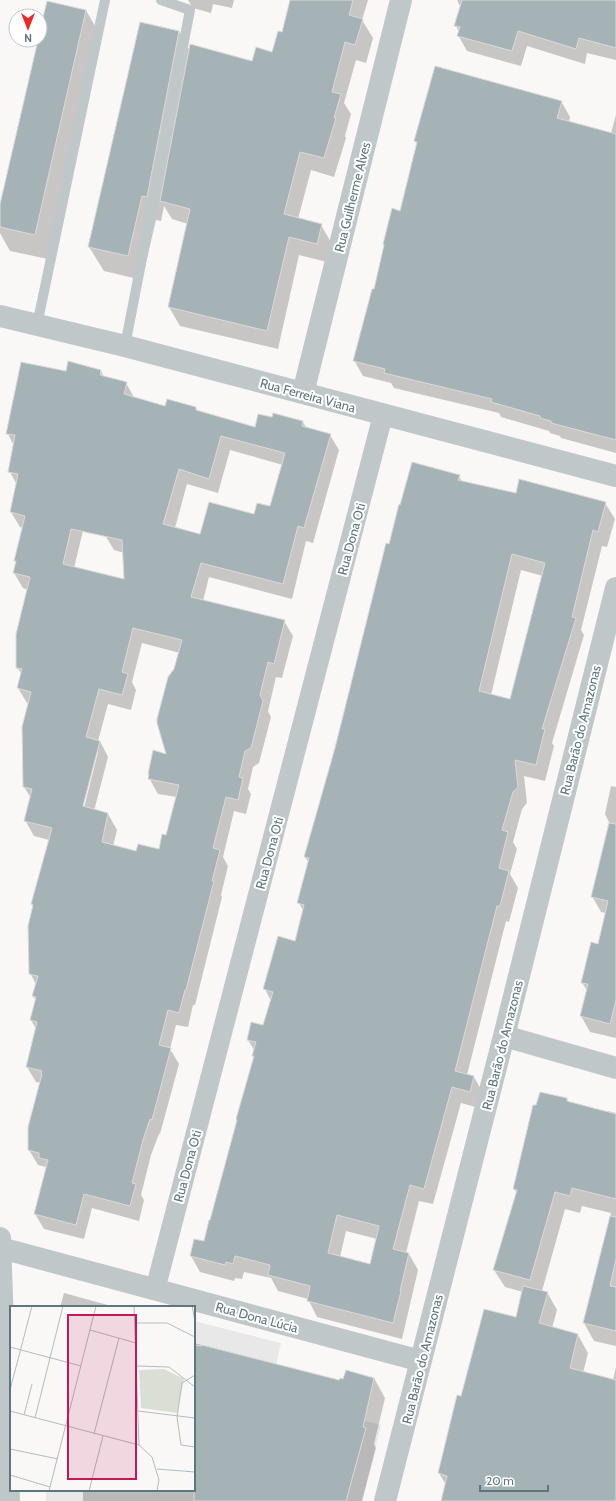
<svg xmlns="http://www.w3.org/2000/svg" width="616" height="1501" font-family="Cabin,sans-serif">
	<rect width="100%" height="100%" fill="#f9f8f6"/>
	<path fill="#e7e8e7" d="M194 1321 281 1343 269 1395 381 1425 362 1501H46V1490H194Z"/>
	<path fill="#0003" fill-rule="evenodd" d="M188 0H234L232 8 213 4 211 13 193 8Z
		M289 0H368L362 20 373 38 366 63 356 60 344 103 351 114 345 136 346 138 334 177 311 170 298 219 321 225 332 244 327 262 299 255 278 349 180 326 169 307 188 224 172 219 164 206 161 221 156 220 142 280 104 271 89 247 179 31 190 51 252 62 273 53 283 34 291 1Z
		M457 0H616V60L587 53 585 64 527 46 521 66 467 51 458 35 459 32 456 26 460 6Z
		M86 10 100 35 48 259 10 251 0 233V209L39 40H40V34Z
		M561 101 570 117 569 122 611 133 616 115V453L561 438 560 436 550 433 549 431 501 417 499 413 394 388 391 383 363 376 354 360 374 290 401 212 417 145 415 141Z
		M101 371 104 377 126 383 135 399 166 407 196 408 198 411 256 428 273 419 303 422 307 429 330 435 339 450 313 543 306 541 292 599 209 577 203 601 284 621 293 636 282 678 276 677 268 711 271 717 259 763 253 767 248 789 251 794 246 814 234 811 223 857 228 866 221 895 222 897 195 1005H193L188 1027 176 1025 170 1049 179 1064 160 1134H159L151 1155 141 1195 144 1200 139 1221 92 1208 84 1239 44 1229 35 1214 47 1169 46 1167 38 1165 29 1150 41 1083 36 1082 27 1067 36 1029 31 1020 36 1001 33 996 36 984 30 973 34 906 32 904 49 840 34 836 25 820 31 798 24 787 29 704 27 703 18 688 22 675 17 667V628H18L28 590 23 588 14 573 17 564 15 561 23 528 20 527 11 512 17 485 10 472 14 446 8 434 67 372ZM104 444 105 535 114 550 124 553 125 580 74 568ZM230 450 283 465 271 508 254 516 201 535 175 528 187 484 218 493ZM142 643 180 653 175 670 167 755 149 778 158 794 177 797 167 836 159 850 137 852 113 846 117 830 108 814 94 811 108 757 100 741H98L108 704 131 710 136 690 132 682ZM96 752H98L83 812 81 811Z
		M459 476 462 482 516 494 605 503 615 519 607 547 602 546 581 630 584 635 552 743 554 746 545 781 524 776 527 803 522 809 513 842 517 849 510 874 518 888 509 922 506 921 467 1075 474 1077 483 1093 479 1108 461 1103 433 1204 419 1201 406 1253 409 1254 418 1270 402 1339 317 1317 308 1299 278 1291 271 1278 244 1272 242 1279 235 1278 234 1281 200 1272 191 1256 204 1242 211 1222 254 1057 253 1055 255 1051 248 1040 264 1026 271 1001 265 989 296 942 304 912 299 903 309 863 305 857 390 545ZM521 570 543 576 511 700 491 695ZM346 1231 377 1239 370 1265 340 1257Z
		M611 786 616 787V1038L590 1032 581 1016 587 991 582 982 599 945 606 913 601 912 592 896 609 822 605 814Z
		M567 1099 569 1103 607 1113 608 1111 616 1113V1346L594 1341 584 1323 611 1213 582 1206 580 1213 565 1209 542 1291 547 1292 557 1310 552 1328 578 1335 588 1353 583 1373 613 1380 616 1367V1501H442L446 1485 439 1473 461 1397 516 1318 523 1292 505 1287 494 1270 517 1193 514 1189Z
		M64 1293 115 1307H60Z
		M194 1343 340 1382 374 1378 385 1398 374 1444 376 1448 362 1501H83V1490H194Z"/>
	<path fill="#a6b3b6" stroke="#dbdad9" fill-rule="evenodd" d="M290 0H353L349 15 363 19 355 45 345 42 332 92 341 94 334 118H336L324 158 300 152 284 214 322 224 317 244 289 237 267 331 168 307 190 209 160 201 190 44 252 61 256 47 272 52 278 31 282 32Z
		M462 0H616V48L579 38 576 49 518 31 512 51 457 36 460 27 454 26Z
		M47 1 86 10 35 235 0 227V204L38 40H40V30Z
		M140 22 179 31 147 197 142 196 128 256 88 247Z
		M435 66 562 101 557 118 616 134V440L551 423V421L540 418V416L491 402 492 399 384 373 385 369 353 361 372 289H374L384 245 383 244 392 208 400 211 417 142 414 141Z
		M68 361 101 370 100 375 127 382 124 394 165 406 167 399 196 407V410L255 427 258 414 272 417 273 413 303 421 302 426 331 434 304 528 298 526 283 584 201 563 191 597 285 620 274 664 268 662 260 695 263 701 251 748 245 751 239 777 243 778 238 800 226 797 213 848 220 850 212 881H214L186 990H185L179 1013 168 1010 159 1045 171 1048 152 1120 150 1119 143 1140 132 1183 136 1184 130 1206 84 1194 76 1225 34 1214 48 1160 39 1158V1153L28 1150V1127L42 1074H41L42 1071 26 1067 37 1022 30 1020 36 997 32 996 38 976 29 974 28 926 33 905 31 904 52 828 24 821 32 789 23 787 22 727 31 692 17 688 22 669 16 668V634L30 577 13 573 16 561H14L25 516 10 512 18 474 8 472 15 435 6 434 21 362 66 371ZM221 436 285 453 270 506 257 503 254 514 209 502 200 534 163 524 179 469 209 479ZM71 529 122 540 124 579 63 564ZM133 628 182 640 174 669 168 677 157 719V723L166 754 153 750 148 774H149L148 779 179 785 166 835 162 834 159 849 138 844 136 851 102 842 108 813 83 806 100 741 86 737 99 689 122 695 128 674 122 672Z
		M412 462 460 475 458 480 516 493 519 479 606 502 598 532 593 530 572 617 576 618 542 729H545L536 765 515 760 518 787 513 792 502 830 508 832 499 868 509 871 500 906H497L455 1071 474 1076 470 1092 452 1087 424 1189 410 1185 393 1249 409 1253 400 1291H401L393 1323 307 1301 310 1286 268 1275 270 1265 235 1256 233 1264 226 1262 225 1265 190 1256 194 1239 204 1241 209 1220H210L237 1120 236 1119 254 1056H252L256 1042 247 1040 251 1022 263 1025 273 992 263 989 278 936 295 941 304 905 297 903 309 858 304 857 335 748 386 543 389 544 399 504 400 505ZM512 554 545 563 510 699 479 691ZM337 1215 379 1226 370 1264 328 1253Z
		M609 823 616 824V1000L610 1024 580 1016 588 984 581 983 591 942 598 944 608 901 591 897Z
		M540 1092 567 1098V1101L616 1114V1199L572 1188 570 1196 555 1192 530 1280 493 1270 517 1190 513 1189 533 1105H536Z
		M610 1216 616 1217V1259L610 1286 616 1287V1331L583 1323Z
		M523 1286 548 1292 539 1323 578 1334 570 1368 616 1380V1501H441L447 1476 438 1473 457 1395 461 1396 484 1309 516 1317Z
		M194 1345 201 1346 202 1345 339 1380 340 1378 343 1379 346 1370 374 1378 363 1427 366 1428 346 1501H194Z"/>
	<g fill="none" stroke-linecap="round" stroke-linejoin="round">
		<path stroke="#bfc7c9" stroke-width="10" d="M37 325 105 0
			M125 346 190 10 161 0"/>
		<path stroke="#bfc7c9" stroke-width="20" d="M155 1290 383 415"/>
		<path stroke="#bfc7c9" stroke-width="22" d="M0 316 125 346 616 476
			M303 393 401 0
			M504 1036 616 1068
			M0 1238 9 1501
			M1 1248 421 1361
			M385 1501 504 1036 616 588"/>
	</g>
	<g text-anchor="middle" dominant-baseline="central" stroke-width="4" stroke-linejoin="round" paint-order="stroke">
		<g font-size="13" fill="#5e767d" stroke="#fff">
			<text transform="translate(352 197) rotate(-76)">Rua Guilherme Alves</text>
			<text transform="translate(308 395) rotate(15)">Rua Ferreira Viana</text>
			<text transform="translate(351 539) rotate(-75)">Rua Dona Oti</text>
			<text transform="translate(580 730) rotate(-76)">Rua Barão do Amazonas</text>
			<text transform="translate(269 853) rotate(-75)">Rua Dona Oti</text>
			<text transform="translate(502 1045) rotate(-76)">Rua Barão do Amazonas</text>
			<text transform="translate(187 1166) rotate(-75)">Rua Dona Oti</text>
			<text transform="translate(257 1317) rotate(15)">Rua Dona Lúcia</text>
			<text transform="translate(422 1359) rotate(-76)">Rua Barão do Amazonas</text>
		</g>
	</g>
	<g transform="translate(10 1306)">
		<rect width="185" height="185" fill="#f9f8f6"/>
		<path d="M154 63 174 73 167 107 131 102 129 64Z" fill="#daded5"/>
		<path fill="none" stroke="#b2bcbf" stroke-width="1" d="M124 0 129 139M182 0 185 15M125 17H157L185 31M80 24 126 37M0 41 71 60M127 60 159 61 185 81M185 69 172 77 167 111 171 139 185 141M0 84 22 0M0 105 129 139 142 151 149 174 147 185M128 105 185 112M14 109 22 78M25 112 53 0M84 128 109 32M0 143 48 153M147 163 185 166M0 169 40 181M39 185 86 0M79 185 93 130"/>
		<path fill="#c2185b" fill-opacity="0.15" stroke="#c2185b" stroke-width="2" d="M58 9H126V173H58Z"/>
		<rect width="185" height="185" fill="none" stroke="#5e767d" stroke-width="2"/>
	</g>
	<g transform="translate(28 28) rotate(180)"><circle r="19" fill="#ffffff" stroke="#bfc8cb"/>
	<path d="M0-3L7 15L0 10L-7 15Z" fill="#ed2723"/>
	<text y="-6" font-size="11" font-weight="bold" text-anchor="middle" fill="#5e767d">N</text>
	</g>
	<path d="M480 1485v6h68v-6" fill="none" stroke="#5e767d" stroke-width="2"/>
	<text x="486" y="1485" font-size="12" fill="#5e767d" stroke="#ffffff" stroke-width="3" paint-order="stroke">20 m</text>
</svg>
